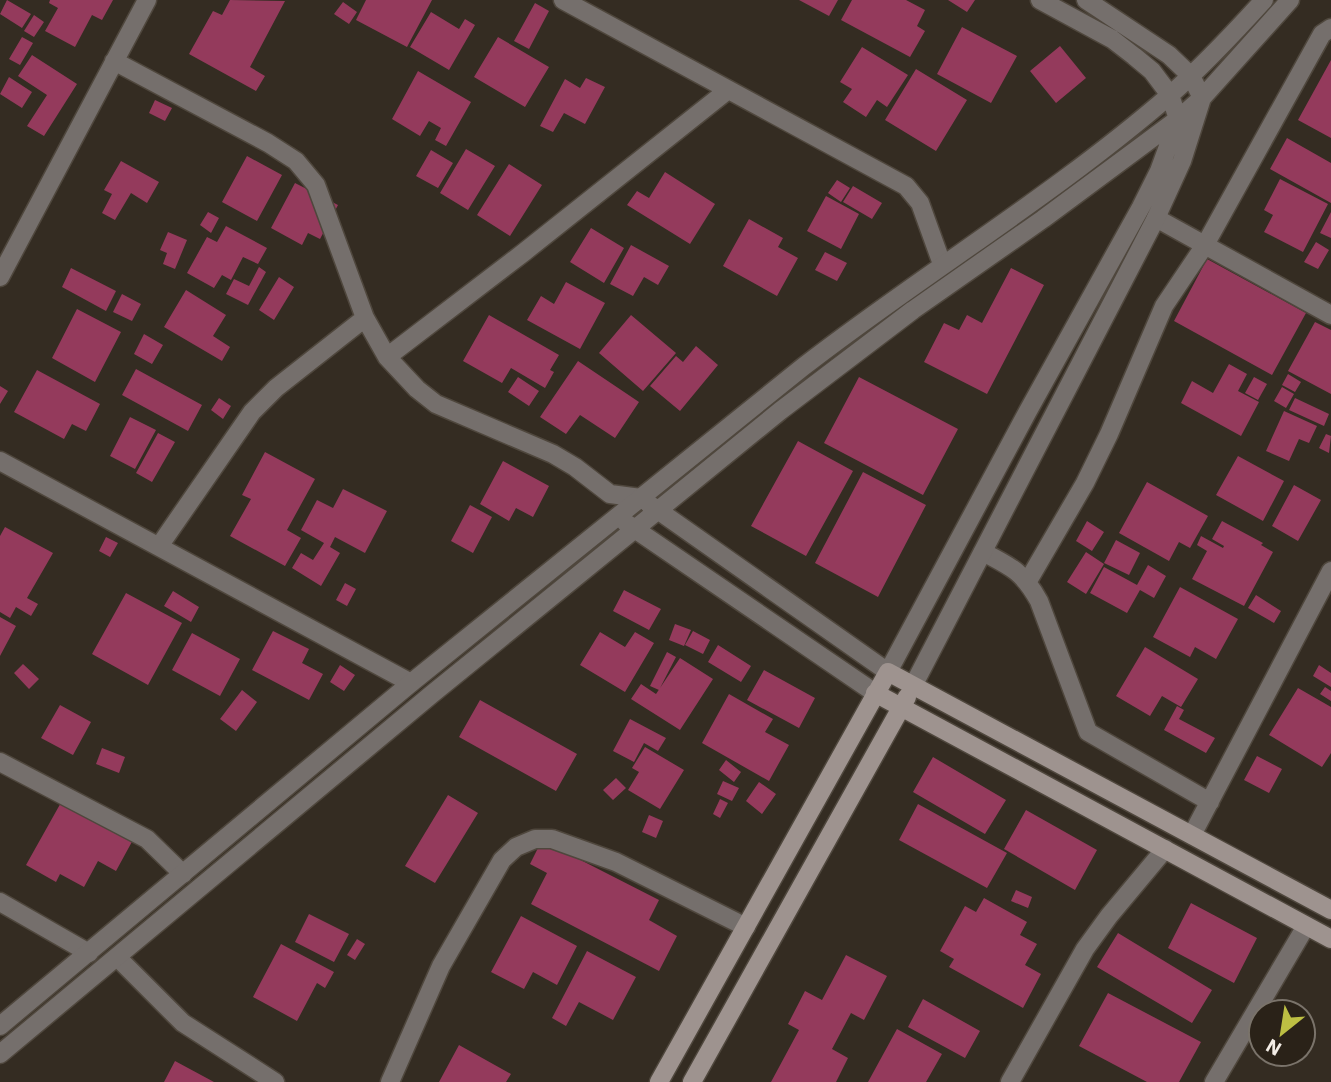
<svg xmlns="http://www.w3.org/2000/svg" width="1331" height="1082" font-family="'IBM Plex Sans',sans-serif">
	<rect width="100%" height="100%" fill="#342c22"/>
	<path fill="#943a5c" d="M7 0 31 14 22 28 0 14Z
		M50 0H113L102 20 92 15 75 47 45 31 58 8 49 3Z
		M230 0 285 1 250 67 265 76 256 91 189 54 213 11 222 15Z
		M366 0H432L407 47 356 20Z
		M799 0H838L829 16Z
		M852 0H906L925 10 917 26 925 31 910 57 841 20Z
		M948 0H975L967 12Z
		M343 2 357 12 349 24 334 14Z
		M535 3 549 11 529 49 514 41Z
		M431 12 459 29 465 19 475 25 449 70 410 47Z
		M34 15 44 22 34 37 24 31Z
		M962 27 1017 56 991 103 937 74Z
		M22 37 33 43 20 65 9 59Z
		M498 37 549 67 525 107 474 77Z
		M1060 46 1086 78 1056 103 1030 71Z
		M862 47 908 75 887 107 877 100 866 117 843 102 852 89 840 82Z
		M32 55 77 84 44 136 27 126 47 95 18 76Z
		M1331 60V138L1298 120Z
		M916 69 967 100 936 151 885 120Z
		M418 71 471 102 446 146 435 140 441 128 429 121 420 136 392 119Z
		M9 77 32 92 22 108 0 94Z
		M586 78 605 87 585 124 564 113 553 132 540 126 565 79 580 88Z
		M155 100 172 108 165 121 149 113Z
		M1287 138 1331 163V203L1270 169Z
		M466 149 495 166 468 210 440 193Z
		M431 150 453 163 438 188 416 176Z
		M247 156 282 175 257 221 222 202Z
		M121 161 159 182 147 203 131 193 115 220 102 213 112 194 104 190Z
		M509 164 542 185 510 236 477 215Z
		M665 172 715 204 690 244 627 205 637 191 649 198Z
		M1280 179 1328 204 1303 252 1264 232 1273 215 1264 210Z
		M837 180 850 188 841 202 828 193Z
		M295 183 338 205 320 239 308 233 302 245 271 228Z
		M853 186 882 203 872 219 843 202Z
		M826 196 859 214 841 249 807 231Z
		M208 212 219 218 211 233 200 225Z
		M1331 212V238L1320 233Z
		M749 219 783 238 778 247 798 258 777 296 723 266Z
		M226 226 267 248 258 264 243 257 231 280 222 275 214 288 187 273 207 237 217 242Z
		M591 228 624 248 604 283 570 262Z
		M168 232 187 240 175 269 163 264 167 253 160 250Z
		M1316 242 1329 250 1318 269 1304 262Z
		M631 245 669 266 658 285 644 277 633 296 610 284Z
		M825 252 847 263 837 281 815 270Z
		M1207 259 1306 313 1272 375 1174 321Z
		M259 267 266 272 248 305 226 294 234 279 249 286Z
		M71 268 116 291 106 311 62 287Z
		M1011 268 1044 285 987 394 924 362 944 323 959 330 967 315 982 323Z
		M279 277 294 287 274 320 259 310Z
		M566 282 605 303 580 349 527 320 541 296 554 304Z
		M186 290 226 315 213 336 230 347 222 361 164 327Z
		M122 294 141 304 132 321 113 312Z
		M77 309 121 332 95 382 52 358Z
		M489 315 559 355 550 370 554 372 545 388 511 368 502 383 463 361Z
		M631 315 676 353 643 391 599 353Z
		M1315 322 1331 330V394L1288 371Z
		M144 334 163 345 152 364 134 354Z
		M696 346 718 365 680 411 650 386 676 356 683 362Z
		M578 361 639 402 615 438 580 415 566 434 540 417Z
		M1229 364 1247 374 1238 391 1259 402 1241 436 1181 403 1192 381 1213 393Z
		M136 369 202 405 188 431 122 395Z
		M37 370 100 404 86 431 72 424 64 439 14 412Z
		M1288 374 1301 382 1295 392 1282 385Z
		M518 377 539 391 529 406 508 392Z
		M859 377 958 429 923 495 824 443Z
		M1254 377 1267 384 1258 400 1245 393Z
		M0 386 8 391 0 404Z
		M1282 387 1294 394 1286 408 1274 401Z
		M219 398 231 406 223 419 211 410Z
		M1295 398 1329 414 1324 426 1289 410Z
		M1284 411 1317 426 1309 443 1299 439 1289 461 1266 451Z
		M130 417 156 430 135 469 110 456Z
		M158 433 175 442 152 482 136 473Z
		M1326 434 1331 436 1329 453 1319 448Z
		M798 441 853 471 806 556 751 526Z
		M265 452 315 479 287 530 301 538 285 566 230 536 251 499 242 495Z
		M1238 456 1284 481 1263 521 1216 495Z
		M503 461 549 486 533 517 516 508 509 521 480 504Z
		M863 472 926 505 878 597 815 563Z
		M1147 482 1208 516 1190 548 1179 542 1169 561 1119 533Z
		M1294 485 1321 500 1298 541 1272 526Z
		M343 489 387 511 365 553 335 537 330 547 340 553 321 586 292 568 301 553 313 560 324 543 301 530 317 500 333 508Z
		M470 505 492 517 473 553 451 541Z
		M1087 521 1104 532 1092 551 1076 541Z
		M1222 521 1263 543 1261 545 1273 552 1244 606 1192 579 1207 551 1197 545 1201 536 1223 548 1224 546 1212 539Z
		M5 527 53 553 27 598 38 604 31 616 16 607 10 618 0 612V536Z
		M106 537 118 543 110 557 99 551Z
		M1116 540 1140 553 1129 575 1104 563Z
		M1086 552 1104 564 1086 594 1067 582Z
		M1148 565 1166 576 1154 598 1140 590 1127 613 1090 593 1104 567 1137 585Z
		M345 583 356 589 347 606 336 600Z
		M1180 587 1238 619 1216 659 1195 647 1190 657 1153 637Z
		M624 590 661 609 649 630 613 611Z
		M173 591 199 607 191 622 164 606Z
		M126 593 182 623 148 685 92 654Z
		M1256 595 1281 611 1274 623 1248 608Z
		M0 617 16 626 0 656Z
		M675 624 691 630 684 646 669 640Z
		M273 631 309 649 302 663 323 674 309 700 252 670Z
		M693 631 710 640 703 654 685 645Z
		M600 632 625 647 635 632 654 643 625 692 580 665Z
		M192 633 240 659 220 696 172 670Z
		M718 645 751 666 741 682 708 662Z
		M1145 647 1198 679 1181 707 1162 696 1150 716 1116 696Z
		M667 652 676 657 659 690 650 686Z
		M680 658 713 679 680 730 631 699 641 684 656 694Z
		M23 664 39 679 29 689 14 673Z
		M340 665 355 675 344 691 330 682Z
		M1319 665 1331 673V687L1313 676Z
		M764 670 815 698 799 728 747 700Z
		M1325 687 1331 691V701L1320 694Z
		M1298 688 1331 707V753L1322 767 1269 735Z
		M242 690 257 702 236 731 220 719Z
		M729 694 773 719 765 732 789 745 769 781 702 743Z
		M480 700 577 754 556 791 459 737Z
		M60 705 91 722 73 755 41 738Z
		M1177 706 1184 710 1179 719 1215 738 1206 753 1164 730Z
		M630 719 666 738 658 751 644 743 634 762 613 751Z
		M645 747 684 770 660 809 628 790 639 772 632 768Z
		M102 748 125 757 119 773 96 764Z
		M1257 756 1282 769 1269 793 1244 780Z
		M933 757 1006 800 985 834 913 792Z
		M726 760 741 772 734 782 719 770Z
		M616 778 626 788 613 800 603 790Z
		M723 781 739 788 732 801 717 794Z
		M759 782 776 794 762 814 746 801Z
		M448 795 478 813 435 883 405 866Z
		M63 799 134 838 116 871 98 861 84 887 60 874 56 882 26 865Z
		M720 799 728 803 720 818 713 814Z
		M918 804 1007 853 987 888 899 840Z
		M1026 810 1097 850 1075 890 1004 849Z
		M649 815 663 821 656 838 642 832Z
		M544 836 559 849 659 900 649 920 677 936 659 971 531 904 547 873 530 864Z
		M1016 890 1032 897 1028 908 1011 901Z
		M984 898 1027 922 1020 935 1037 944 1025 965 1041 974 1023 1008 949 967 954 959 940 951 965 906 976 912Z
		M1191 903 1257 938 1234 983 1168 948Z
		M309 914 349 934 334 962 295 942Z
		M521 916 577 946 557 985 533 972 524 989 491 972Z
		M1118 933 1212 990 1192 1023 1097 967Z
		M357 939 365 944 355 960 347 955Z
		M281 944 334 972 325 988 317 983 297 1021 253 997Z
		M587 951 636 977 613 1020 579 1002 566 1026 552 1018Z
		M846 955 887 976 864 1020 851 1013 832 1049 848 1058 836 1082H771L799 1030 788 1024 805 991 822 1000Z
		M1108 993 1201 1042 1179 1082H1147L1079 1046Z
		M923 999 980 1031 965 1058 908 1027Z
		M897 1029 942 1054 926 1082H868Z
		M459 1045 511 1074 506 1082H439Z
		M175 1061 214 1082H164Z"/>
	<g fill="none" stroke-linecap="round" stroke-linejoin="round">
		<g stroke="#4f473d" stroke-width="21">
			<path id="minor" d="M563 0 906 186 920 203 942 264
				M114 61 268 143 296 161 316 185 365 318 387 357 417 389 436 404 553 454 575 467 610 494 641 498
				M1156 218 1331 315
				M0 277 147 0
				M387 357 523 253 728 90
				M0 461 411 683
				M160 545 252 412 276 388 365 318
				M983 552C1012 567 1023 572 1039 601L1088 732 1210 802
				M1028 581 1085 483 1109 434 1164 306 1205 245 1322 34 1331 28
				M0 762 147 839 183 874
				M1192 835 1331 571
				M0 902 89 953
				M117 957 183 1023 275 1082
				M390 1082 441 966 502 860 516 847 535 839H552L616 862 746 927
				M1010 1082 1085 949 1109 916 1165 849
				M1214 1082 1306 926"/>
		</g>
		<g stroke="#4f473d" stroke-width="21">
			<path id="tertiary" d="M649 504 888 672 1028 411 1141 207 1159 171 1178 119 1170 95 1152 71 1134 56 1112 39 1040 0
				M626 523 875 693
				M913 686 1156 218 1182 161 1202 98 1191 76 1169 55 1086 0
				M0 1026 411 683 803 367C923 274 1055 195 1170 95 1204 65 1234 33 1264 0
				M0 1054 432 694 780 411 913 310 1043 219 1178 119 1202 98 1290 0"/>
		</g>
		<g stroke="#4f473d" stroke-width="21">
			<path id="secondary" d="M875 693 1331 939
				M659 1082 888 672 1331 910
				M692 1082 907 697"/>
		</g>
		<use href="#minor" stroke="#756f6c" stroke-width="18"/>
		<use href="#tertiary" stroke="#756f6c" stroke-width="18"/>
		<use href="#secondary" stroke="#9e938f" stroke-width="18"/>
	</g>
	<g transform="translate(1282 1033) rotate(210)"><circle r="33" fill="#2a2218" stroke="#7a736a" stroke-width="2"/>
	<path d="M0-5L12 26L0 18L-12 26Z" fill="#bdbf43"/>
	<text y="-10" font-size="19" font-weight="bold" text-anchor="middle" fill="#f3ede6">N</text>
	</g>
</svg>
